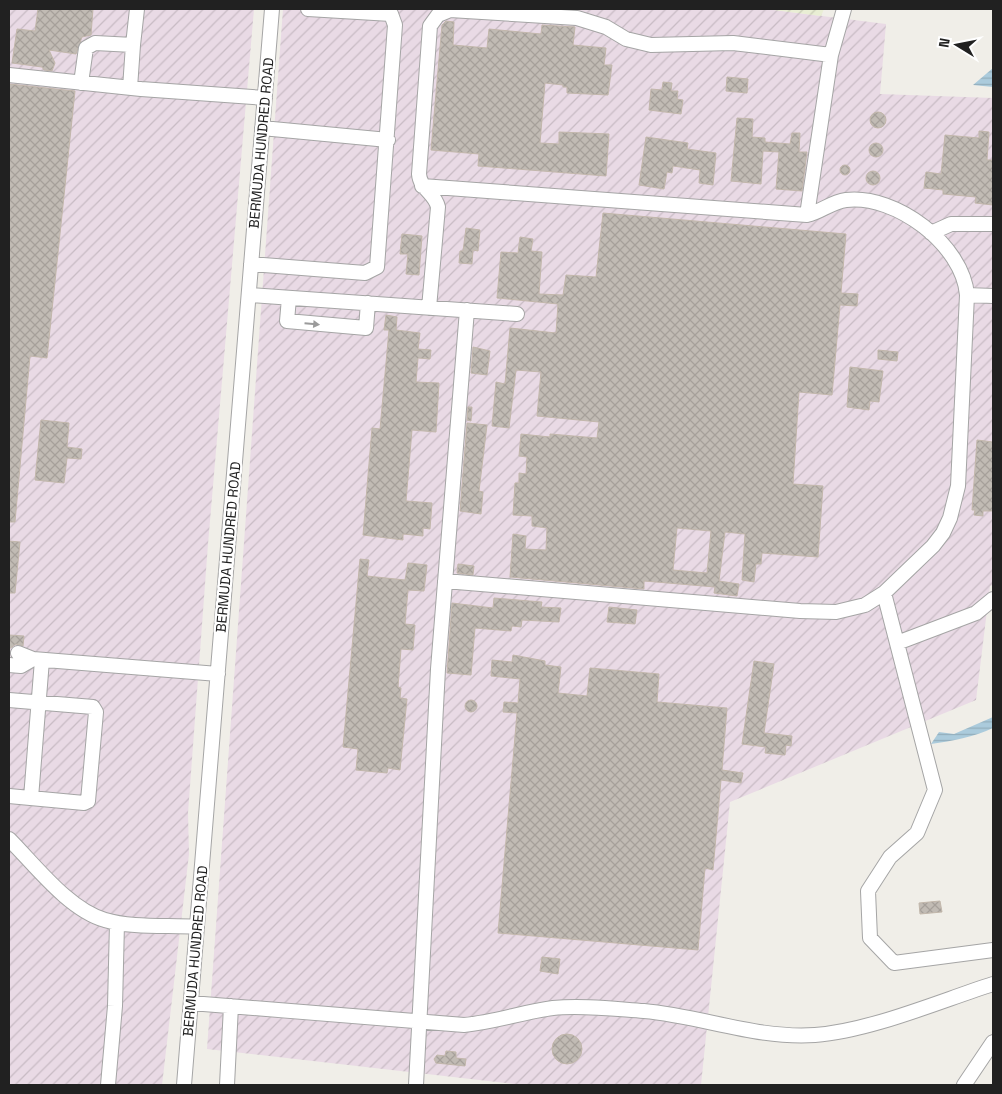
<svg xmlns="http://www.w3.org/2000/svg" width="1002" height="1094" font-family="'Space Grotesk',sans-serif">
	<defs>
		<pattern id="industrial-furrows" width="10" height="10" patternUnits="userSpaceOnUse" patternTransform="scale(1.25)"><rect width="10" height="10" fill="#e9dae5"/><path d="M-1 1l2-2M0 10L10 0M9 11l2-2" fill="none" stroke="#c8bbc4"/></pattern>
		<pattern id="farmland-furrows" width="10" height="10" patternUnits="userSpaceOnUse" patternTransform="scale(1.25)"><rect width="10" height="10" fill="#e9eed4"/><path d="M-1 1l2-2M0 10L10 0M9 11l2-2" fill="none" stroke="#c8ccb6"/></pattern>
		<pattern id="water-rules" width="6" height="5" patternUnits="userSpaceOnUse" patternTransform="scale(1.25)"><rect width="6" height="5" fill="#abcbdc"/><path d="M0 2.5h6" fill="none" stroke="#93aebc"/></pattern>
		<pattern id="building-cross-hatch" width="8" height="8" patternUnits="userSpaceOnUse" patternTransform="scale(1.25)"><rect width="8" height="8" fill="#c1bbb4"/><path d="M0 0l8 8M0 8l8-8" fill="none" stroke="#a6a09a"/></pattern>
	</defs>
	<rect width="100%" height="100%" fill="#f0eee8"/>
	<path fill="url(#industrial-furrows)" d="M9 9H254L208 544 188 813 189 854 162 1085H9Z
		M283 9H766L886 24 880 94 993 98V585L990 586 976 700 730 802 701 1085H523L207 1049Z"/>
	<path fill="url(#farmland-furrows)" d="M766 9H824L821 16Z"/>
	<path fill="url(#water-rules)" d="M993 68V87L973 85Z
		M993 717V728C973 737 953 741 931 744L939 732 954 734Z"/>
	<path fill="url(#building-cross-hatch)" stroke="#c2b7ab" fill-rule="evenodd" d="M38 9H93L91 35 82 37 76 54 49 50 55 63 52 71 44 70 42 67 12 63 17 29 35 31Z
		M446 21 454 22 453 45 487 48 489 29 541 34 542 25 575 27 573 45 606 48 604 65H612L608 95 567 93V87H563V85L545 83 540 143 559 144V132L609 134 606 176 478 166 479 154 431 150 442 25Z
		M727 77 748 79 747 93 726 91Z
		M663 82 672 83 671 91H678L677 99 683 100 681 114 649 110 651 89 662 90Z
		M9 84 75 91 47 358 30 356 15 522H9Z
		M870 120a8 8 0 1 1 16 0a8 8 0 1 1-16 0Z
		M737 118 753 119 752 137 765 138V142L790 144 792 133H800L799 152H807L802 191 776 189 779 152 763 151 761 184 731 181Z
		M979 131 989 132 987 160H993V205L975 203 976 197 943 194V190L924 188 926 172 941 174 945 135 979 138Z
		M646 137 688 143 687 149 716 153 713 185 699 183 700 170 673 166 672 173 667 172 664 189 639 185Z
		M869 150a7 7 0 1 1 14 0a7 7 0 1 1-14 0Z
		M840 170a5 5 0 1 1 10 0a5 5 0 1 1-10 0Z
		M866 178a7 7 0 1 1 14 0a7 7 0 1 1-14 0Z
		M603 213 846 234 841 293 858 294 857 306 840 305 832 395 799 392 793 484 823 486 818 557 762 553 761 564H756L754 582 742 580 745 534 725 532 719 581 739 584 737 596 714 593 715 587 644 581V589L510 577 513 534 526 536 525 549 546 550 547 528 532 526V516L513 515 515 483H519V473L526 474 527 457 519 456 521 434 550 437V434L597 438 599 422 537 416 541 372 516 370 509 428 492 426 496 382 505 384 510 328 556 333 558 304 497 298 501 252 518 253 520 237 533 239 531 251 542 252 539 294 563 295 566 275 596 277ZM677 528 711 531 707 573 673 570Z
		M466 228 480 230 478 251 473 250 472 264 459 263 460 251H463Z
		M402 234 422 236 419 275 406 274 408 254H400Z
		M386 315 397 317 396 330 420 333 418 349 431 350 430 359 418 358 416 382 439 383 436 432 412 430 406 501 432 503 430 529 423 528V536L403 534V540L363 535 372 428 380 429 389 330H384Z
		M473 347 490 351 487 375 471 373Z
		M878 350 898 352 897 361 878 359Z
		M850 367 883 371 879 402 870 401 869 410 847 407Z
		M468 407H472L471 421 467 420Z
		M41 420 69 423 67 447 82 449 81 459 67 458 64 483 35 480Z
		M467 423 487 425 479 491 483 492 481 514 460 511Z
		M977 440 993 442V511H983V516L974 515 975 510H972Z
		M9 541 20 542 15 593H9Z
		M360 559 369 560 367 576 405 580 408 563 427 565 424 591 408 590 405 624 415 625 413 650 401 649 398 687 401 688 400 698 407 699 400 770 388 768 387 773 356 770 358 749 343 747Z
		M458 564 474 566 473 575 457 573Z
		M494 598 542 602 541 607 561 608 559 622 522 620 521 627 512 626 511 631 475 628 471 675 447 673 452 603 493 608Z
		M609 607 637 610 635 624 607 622Z
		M9 635 24 636 23 646 16 644 9 649Z
		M513 655 545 661V665L561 667 558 693 587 696 590 668 659 674 657 702 727 708 722 770 743 773 741 783 721 780 713 870 705 868 698 950 498 933 517 713 503 712 504 702 518 703 520 679 491 676 492 660 512 662Z
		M754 661 774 664 764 733 792 736 791 746 786 745 785 755 765 753 766 747 742 744Z
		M465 706a6 6 0 1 1 12 0a6 6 0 1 1-12 0Z
		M940 901 942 912 920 914 919 903Z
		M542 957 560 959 558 974 540 971Z
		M552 1049a15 15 0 1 1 30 0a15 15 0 1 1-30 0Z
		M446 1051 456 1052V1058L466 1059 465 1066 436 1063 434 1059 437 1055 445 1056Z"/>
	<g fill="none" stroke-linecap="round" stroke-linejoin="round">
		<g stroke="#a5a5a5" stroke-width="16">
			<path id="minor" d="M133 45 137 9
				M9 75 141 89 265 98
				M81 83 86 48 95 43 133 45 130 88
				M262 128 388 140
				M422 186 807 215C821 212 831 202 846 200 896 194 963 245 967 295L958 486 950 518 943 533 933 546 884 593 865 605 836 612 800 611 445 581
				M807 215 831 55 844 9
				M931 233 951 224H993
				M251 264 365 273 377 267 395 25 391 14 308 9
				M249 295 517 314
				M967 295 993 296
				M289 298 287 321 366 328 368 303
				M429 308 438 207C435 193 420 189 419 174L430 26 438 15 450 10 577 18 606 27 626 39 651 45 733 43 831 55
				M884 593 935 790 917 833 890 857 868 891 870 938 894 963 993 950
				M897 643 976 613 993 599
				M18 653 33 659 218 674
				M9 665 21 666 33 659
				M9 700 93 707 96 712 88 801 84 803 9 796
				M31 798 42 660
				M9 839C35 865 69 910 105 920 131 928 169 925 197 927
				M191 1003 464 1025C495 1022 523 1012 553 1008 582 1005 615 1009 644 1011 702 1016 756 1039 815 1035 870 1031 940 1001 993 984
				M108 1085 115 1006 117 923
				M184 1085 272 9
				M227 1085 231 1006
				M416 1085 438 669 467 310
				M964 1085 993 1042"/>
		</g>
		<use href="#minor" stroke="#fff" stroke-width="14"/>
	</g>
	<defs><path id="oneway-solid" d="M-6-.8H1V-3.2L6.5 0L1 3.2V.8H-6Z" transform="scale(1.25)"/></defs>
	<use fill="#9b9b9b" href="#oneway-solid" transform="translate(312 324) rotate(5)"/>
	<g text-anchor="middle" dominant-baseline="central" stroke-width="4.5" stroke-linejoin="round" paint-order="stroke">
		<g font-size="14" fill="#212121" stroke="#fff">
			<text transform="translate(261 143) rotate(-85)">BERMUDA HUNDRED ROAD</text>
			<text transform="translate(228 547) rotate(-85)">BERMUDA HUNDRED ROAD</text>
			<text transform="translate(195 951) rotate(-85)">BERMUDA HUNDRED ROAD</text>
		</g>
	</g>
	<rect width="1002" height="1094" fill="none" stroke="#212121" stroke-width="20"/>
	<g transform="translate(957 45) rotate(280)" stroke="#ffffff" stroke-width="4" paint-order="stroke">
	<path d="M0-4L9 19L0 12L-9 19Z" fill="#212121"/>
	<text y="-8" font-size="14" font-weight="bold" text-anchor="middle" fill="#212121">N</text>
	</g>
</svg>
